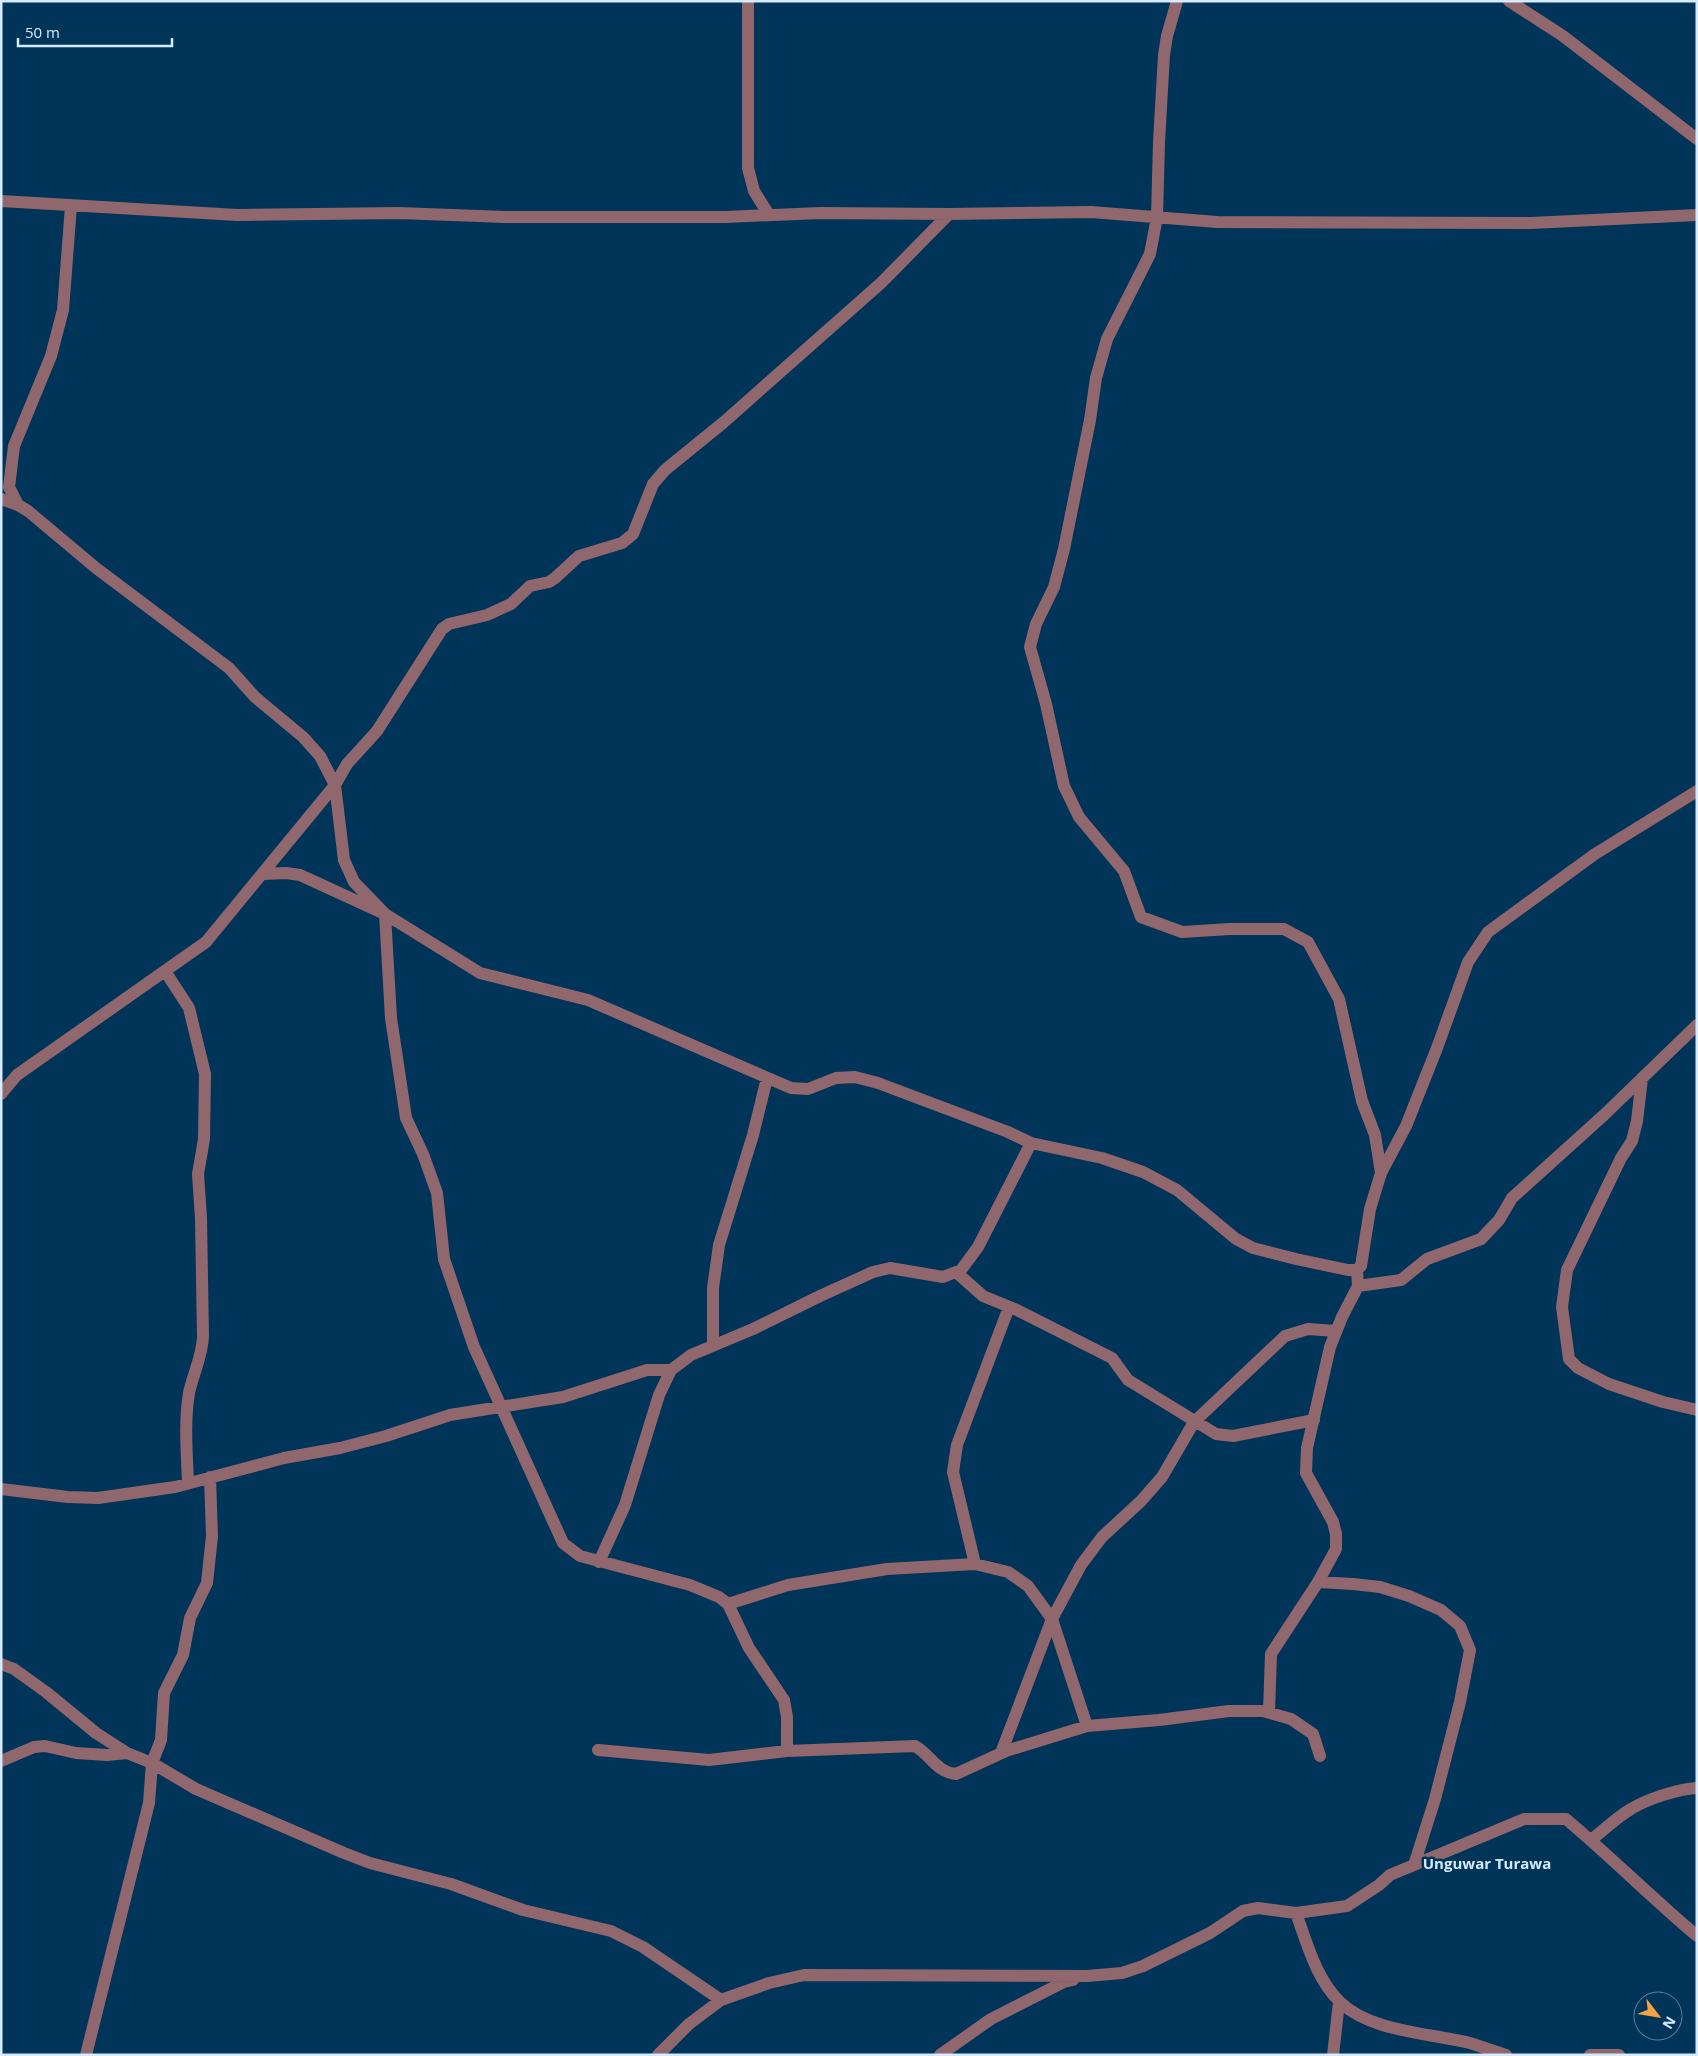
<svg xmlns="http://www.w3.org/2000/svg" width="1698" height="2056" font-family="'Open Sans',sans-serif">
	<rect width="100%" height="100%" fill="#013459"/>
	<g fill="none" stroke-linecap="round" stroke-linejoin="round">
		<path stroke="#91676e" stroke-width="12" d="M748 1V168L754 191 769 215
			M1177 1 1167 36 1164 55 1159 142 1157 217 1150 254 1107 339 1096 378 1090 420 1064 549 1054 587 1036 624 1030 647 1046 704 1064 786 1079 817 1124 871 1141 917 1182 932 1230 929H1284L1308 942 1339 999 1362 1101 1375 1135 1381 1173
			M1509 1 1563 36 1697 139
			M1 201 237 215 399 213 505 217H725L820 213 949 214 1091 212 1217 222 1531 223 1697 215
			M71 206 63 310 51 356 14 446 9 487 18 505 28 511 96 568 229 668 255 697 303 737 320 756 335 785 344 860 354 882 385 914 391 1018 406 1118 423 1154 437 1193 444 1259 474 1347 563 1543 580 1556 690 1585 719 1597 728 1604 749 1648 784 1700 787 1717V1751
			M1 499 18 505
			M263 874 286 873 300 875 385 914 480 973 588 1000 791 1088 808 1089 836 1078 855 1077 878 1083 1008 1132 1031 1143 1102 1158 1143 1172 1177 1190 1236 1239 1253 1248 1296 1259 1348 1270H1357
			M165 971 189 1008 205 1074 204 1139 198 1174 201 1218 203 1337C202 1357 193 1374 189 1393 184 1423 187 1454 188 1483
			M1642 1078 1637 1121 1632 1141 1621 1158 1567 1270 1562 1307 1569 1359 1578 1368 1609 1384 1663 1402 1697 1410
			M1 1094 17 1075 206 942 335 785 347 764 377 731 442 629 449 624 487 615 511 604 530 586 549 582 555 578 579 556 622 543 633 534 653 484 665 470 724 422 881 283 949 214
			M956 1272 983 1296 1017 1310 1112 1358 1128 1380 1216 1434 1233 1436 1314 1420
			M1358 1286 1401 1280 1427 1259 1481 1239 1499 1220 1512 1198 1604 1115 1697 1025
			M713 1344V1288L719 1245 753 1135 767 1078
			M1 1489 68 1497 98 1498 175 1487 284 1458 340 1448 386 1436 450 1415 563 1397 647 1370H671
			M599 1562 625 1505 659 1395 671 1370 691 1355 753 1329 820 1296 873 1272 890 1268 943 1277 961 1270 978 1247 1031 1143
			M975 1564 953 1472 957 1445 1009 1307
			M1318 1582 1353 1584 1380 1587 1409 1596 1441 1610 1460 1626 1470 1650 1460 1702 1435 1799 1414 1865
			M728 1604 788 1585 887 1569 975 1564 1008 1572 1028 1586 1052 1619 1087 1726
			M1 1664 14 1669 46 1692 96 1733 127 1753 152 1763 196 1789 344 1853 370 1863 451 1884 523 1910 611 1931 643 1947 721 2000
			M1269 1712 1271 1654 1318 1582 1336 1549V1534L1333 1522 1306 1473 1307 1448 1330 1347 1342 1317 1358 1286 1357 1270 1361 1266 1370 1209 1381 1173 1406 1126 1437 1048 1468 962 1488 932 1595 854 1697 791
			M598 1750 709 1760 787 1751 915 1746C931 1755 936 1772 956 1774L1006 1751 1087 1726 1159 1720 1229 1711H1263L1291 1719 1313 1734 1320 1756
			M1001 1753 1052 1619 1081 1565 1102 1537 1141 1501 1162 1477 1194 1422 1285 1336 1308 1329 1336 1331
			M1 1761 34 1747 45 1746 76 1753 107 1755 127 1753
			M1591 1840C1604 1830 1617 1817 1631 1809 1647 1799 1678 1789 1697 1788
			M1296 1913C1307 1943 1316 1979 1340 2002 1371 2032 1430 2033 1470 2043 1482 2047 1494 2051 1506 2055
			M86 2055 149 1803 152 1763 161 1740 164 1693 183 1655 190 1618 207 1583 212 1536 210 1477
			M658 2055 689 2024 721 2000 769 1983 804 1975 1087 1976 1122 1973 1143 1966 1210 1933 1243 1911 1258 1908 1296 1913 1347 1906 1379 1885 1390 1875 1524 1819H1566C1611 1857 1652 1898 1697 1936
			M940 2055 991 2019 1064 1982 1073 1980
			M1333 2055 1339 2002
			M1590 2055H1619"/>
	</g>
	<g text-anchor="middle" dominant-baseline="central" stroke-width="5" stroke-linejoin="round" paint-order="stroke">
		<g font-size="15" font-weight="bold" fill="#d6eafd" stroke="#013459">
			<text x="1487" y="1863">Unguwar Turawa</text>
		</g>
	</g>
	<rect width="1698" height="2056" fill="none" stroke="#d6eafd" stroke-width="5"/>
	<g transform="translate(1658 2016) rotate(121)"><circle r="24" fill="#013459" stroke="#567d9b"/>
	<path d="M0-4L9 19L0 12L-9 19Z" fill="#f4a344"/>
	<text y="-8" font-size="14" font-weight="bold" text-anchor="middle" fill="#d6eafd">N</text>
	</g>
	<path d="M18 38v8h154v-8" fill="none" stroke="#d6eafd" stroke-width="2.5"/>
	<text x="25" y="38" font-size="15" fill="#d6eafd" stroke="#013459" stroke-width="4" paint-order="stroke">50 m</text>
</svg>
